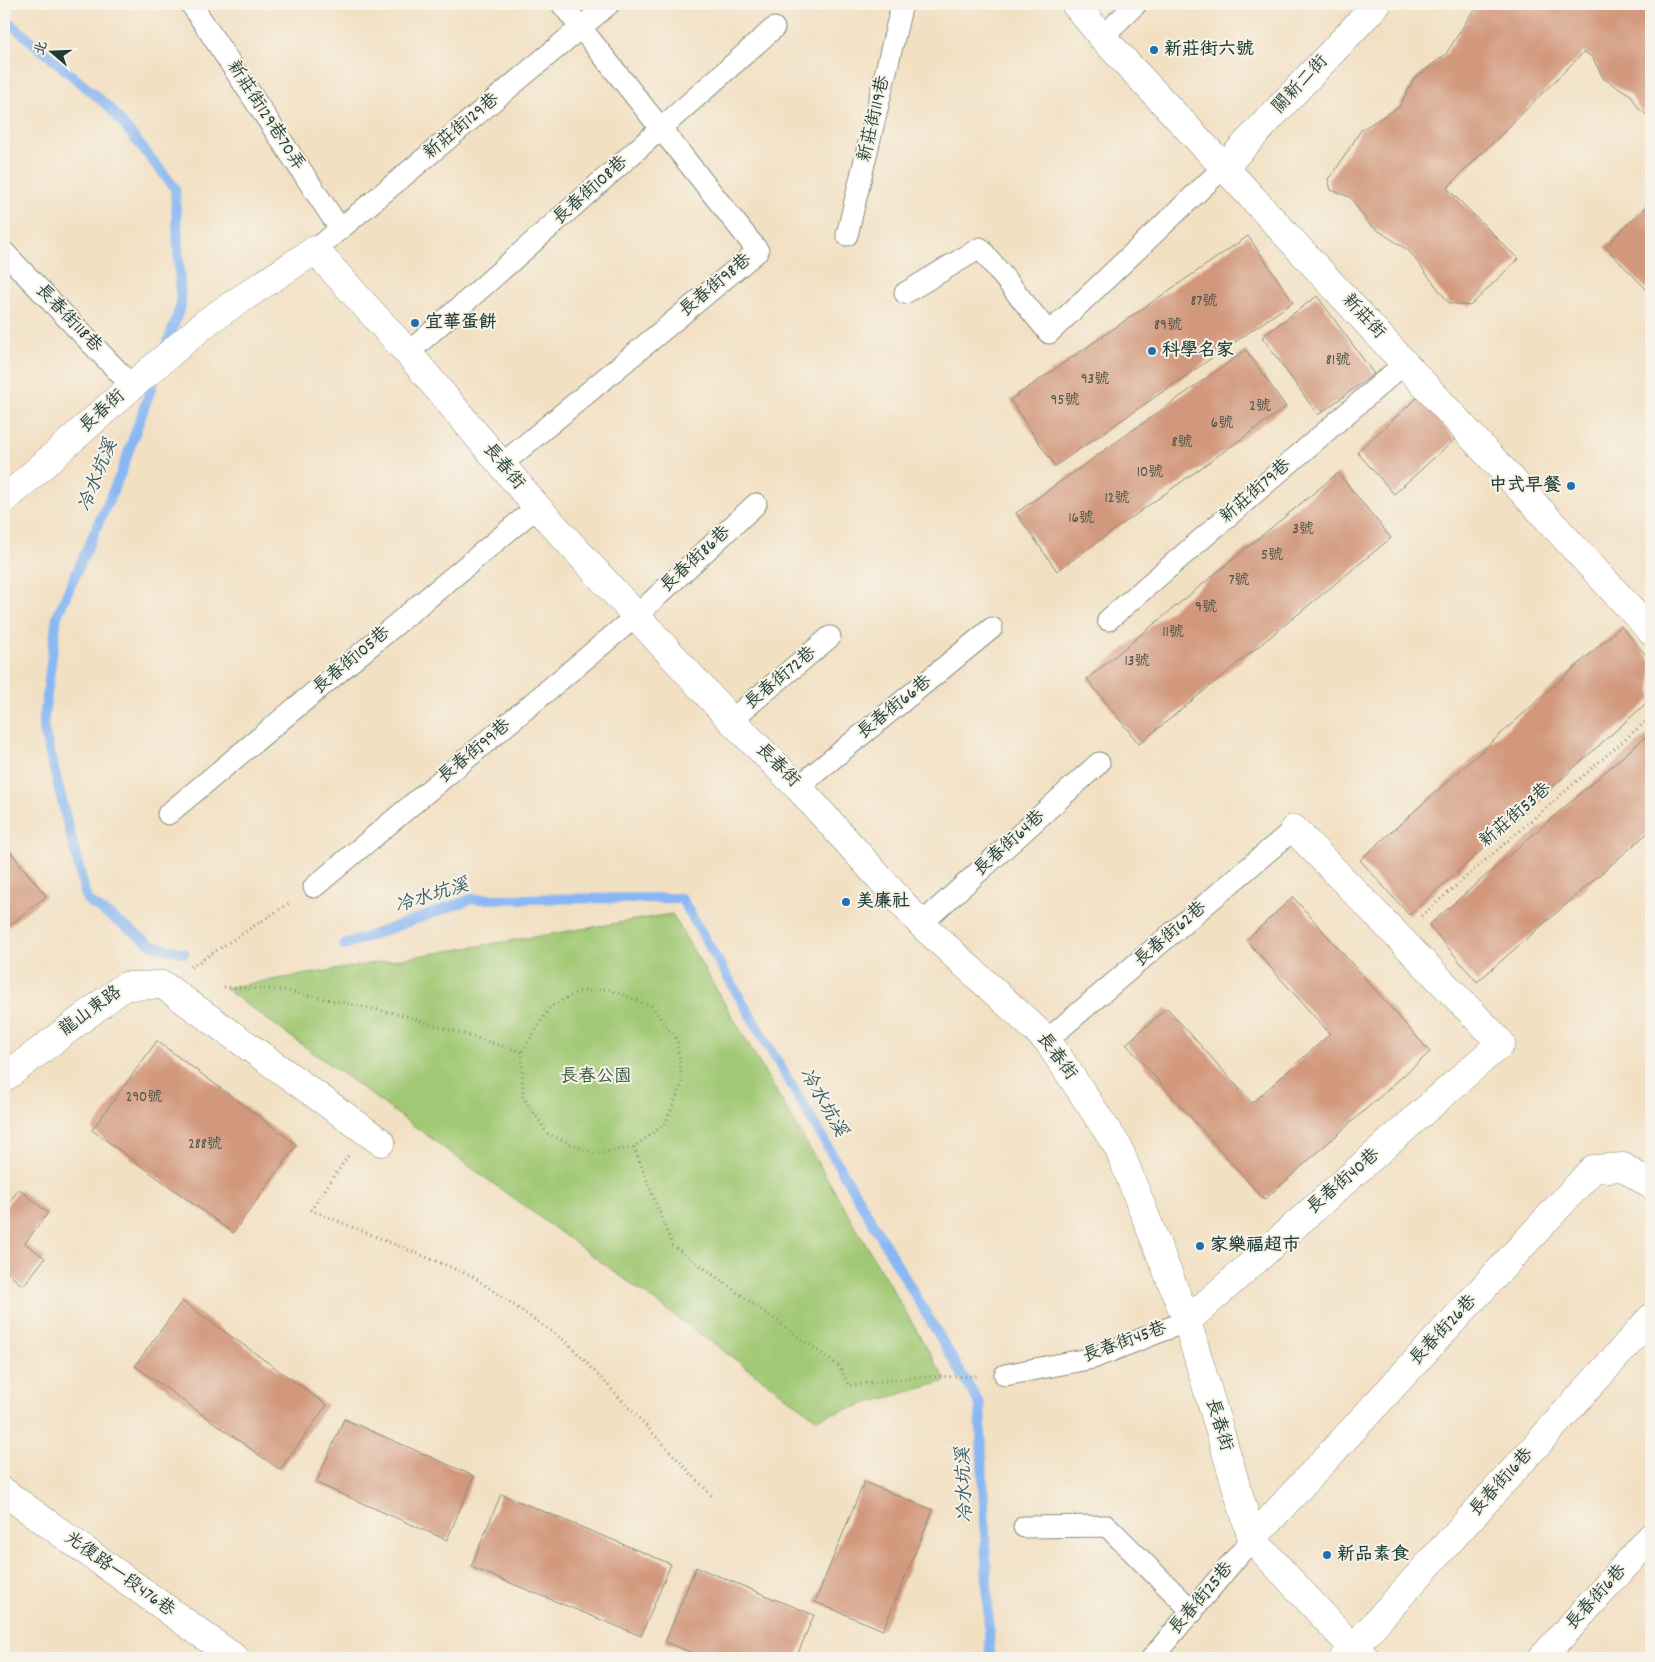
<svg xmlns="http://www.w3.org/2000/svg" width="1655" height="1662" font-family="Dekko,'LXGW WenKai TC',sans-serif">
	<rect width="100%" height="100%" fill="#f7f3e8"/>
	<filter id="ink" filterUnits="userSpaceOnUse"><feTurbulence type="fractalNoise" baseFrequency=".02" numOctaves="2"/><feDisplacementMap in="SourceGraphic" scale="10" xChannelSelector="R" yChannelSelector="G"/><feConvolveMatrix kernelMatrix="1 2 1 2 8 2 1 2 1" color-interpolation-filters="sRGB"/></filter>
	<filter id="wash" filterUnits="userSpaceOnUse"><feTurbulence type="fractalNoise" baseFrequency=".0096" numOctaves="4" result="noise"/><feDisplacementMap in="SourceGraphic" scale="20" xChannelSelector="R" yChannelSelector="G"/><feGaussianBlur stdDeviation="1.12" result="paint"/><feColorMatrix in="noise" values="0 0 0 0 0 0 0 0 0 0 0 0 0 0 0 0 0 1.4 0 .05"/><feComposite in="paint" operator="in"/></filter>
	<g filter="url(#wash)">
		<rect width="100%" height="100%" fill="#f2e0c3"/>
		<path fill="#a1c974" stroke="#608354" d="M672 914 946 1381 816 1418 224 988Z"/>
		<g fill="none" stroke-linecap="round" stroke-linejoin="round">
			<path stroke="#88b7f3" stroke-width="10" d="M4 18 109 107 175 188 181 305 166 347
				M155 377 121 473 57 616 43 726 87 900 152 945 184 953
				M344 945 472 899 681 898 980 1405 990 1658"/>
		</g>
		<g id="blocks">
			<path fill="#d2987d" d="M1486 4H1651V114L1649 117 1639 109 1631 95 1604 79 1592 57 1584 52 1447 188 1518 259 1470 306 1449 303 1409 251 1370 225 1350 197 1331 190 1328 179 1335 171 1361 130 1399 107 1414 79 1446 54 1471 14Z
				M1651 201V294L1605 247Z
				M1248 236 1293 302 1055 466 1010 400Z
				M1317 296 1374 374 1318 415 1262 337Z
				M1246 350 1286 407 1057 571 1016 513Z
				M1418 397 1455 439 1394 494 1357 452Z
				M1338 473 1391 538 1139 744 1087 679Z
				M1621 626 1651 661V699L1409 915 1360 860Z
				M1651 732V830L1477 982 1429 925Z
				M4 844 46 896 4 930Z
				M1293 897 1430 1052 1264 1200 1126 1044 1167 1008 1252 1103 1330 1034 1246 940Z
				M157 1041 297 1145 233 1233 92 1130Z
				M19 1189 48 1213 25 1243 45 1258 23 1286 4 1270V1209Z
				M182 1301 327 1405 280 1470 135 1366Z
				M344 1419 474 1476 447 1540 316 1483Z
				M864 1482 933 1510 883 1630 815 1602Z
				M501 1494 671 1564 641 1636 471 1567Z
				M696 1567 814 1615 796 1658H705L665 1642Z"/>
		</g>
	</g>
	<g filter="url(#ink)">
		<use href="#blocks" fill-opacity="0" stroke="#888e7c" stroke-width="1"/>
		<g fill="none" stroke-linecap="round" stroke-linejoin="round">
			<g stroke="#888e7c" stroke-width="23">
				<path id="service" d="M191 4 340 229
					M1102 37 1136 4
					M847 235 902 4
					M315 250 609 4
					M4 252 132 386
					M905 293 980 248 1049 333 1224 167
					M408 353 774 28
					M501 465 758 251 562 4
					M1108 620 1405 363
					M731 720 830 637
					M798 787 992 628
					M168 814 537 507
					M314 887 636 616 756 504
					M921 924 1099 763
					M1047 1040 1294 829
					M1005 1375 1093 1358 1187 1321
					M1024 1527 1107 1526 1193 1612
					M1152 1658 1252 1539"/>
			</g>
			<g stroke="#888e7c" stroke-width="29">
				<path id="minor" d="M1075 4 1102 37 1224 167 1651 631
					M1224 167 1377 4
					M4 500 132 386 208 321 315 250 408 353 537 507 731 720 798 787 921 924 1047 1040 1118 1147 1187 1321 1252 1539 1353 1648 1365 1658
					M4 1078 125 986 163 985 381 1142
					M1187 1321 1501 1043 1294 829
					M4 1492 235 1658
					M1252 1539 1593 1169 1623 1167 1651 1185
					M1344 1658 1651 1318
					M1542 1658 1651 1537"/>
			</g>
			<path stroke="#888e7c" stroke-width="3" stroke-dasharray="1 4" stroke-linecap="butt" d="M1421 916 1651 717
				M191 967 291 902
				M224 987 283 990 402 1015 522 1052 523 1097 548 1134 595 1154 634 1147 665 1124 682 1083 677 1040 651 1006 608 989 578 992 550 1007 522 1052
				M634 1147 672 1245 839 1366 849 1386 917 1377 977 1376
				M348 1156 311 1210 472 1276 568 1343 712 1496"/>
			<use href="#service" stroke="#fff" stroke-width="21"/>
			<use href="#minor" stroke="#fff" stroke-width="28"/>
		</g>
	</g>
	<g fill="#1f6fb2" stroke="#f7f3e8" stroke-width="2">
		<circle cx="1154" cy="50" r="5"/>
		<circle cx="415" cy="323" r="5"/>
		<circle cx="1152" cy="351" r="5"/>
		<circle cx="1571" cy="486" r="5"/>
		<circle cx="846" cy="902" r="5"/>
		<circle cx="1200" cy="1246" r="5"/>
		<circle cx="1327" cy="1555" r="5"/>
	</g>
	<g text-anchor="middle" dominant-baseline="central" stroke-width="4" stroke-linejoin="round" paint-order="stroke">
		<g font-size="15" fill="#4c5446">
			<text x="1204" y="302">87號</text>
			<text x="1168" y="326">89號</text>
			<text x="1338" y="361">81號</text>
			<text x="1095" y="380">93號</text>
			<text x="1065" y="401">95號</text>
			<text x="1260" y="407">2號</text>
			<text x="1222" y="424">6號</text>
			<text x="1182" y="443">8號</text>
			<text x="1150" y="473">10號</text>
			<text x="1117" y="499">12號</text>
			<text x="1081" y="519">16號</text>
			<text x="1303" y="530">3號</text>
			<text x="1272" y="556">5號</text>
			<text x="1239" y="581">7號</text>
			<text x="1206" y="608">9號</text>
			<text x="1173" y="633">11號</text>
			<text x="1137" y="662">13號</text>
			<text x="144" y="1098">290號</text>
			<text x="205" y="1145">288號</text>
		</g>
		<g font-size="18" font-weight="bold" fill="#1f3d34" stroke="#f7f3e8" text-anchor="start">
			<text x="1164" y="50">新莊街六號</text>
			<text x="425" y="323">宜華蛋餅</text>
			<text x="1162" y="351">科學名家</text>
			<text x="1561" y="486" text-anchor="end">中式早餐</text>
			<text x="856" y="902">美廉社</text>
			<text x="1210" y="1246">家樂福超市</text>
			<text x="1337" y="1555">新品素食</text>
		</g>
		<g font-size="18" fill="#1f3d34" stroke="#f7f3e8">
			<text transform="translate(1301 85) rotate(-47)">關新二街</text>
			<text transform="translate(265 116) rotate(57)">新莊街129巷70弄</text>
			<text transform="translate(875 119) rotate(-77)">新莊街119巷</text>
			<text transform="translate(462 127) rotate(-40)">新莊街129巷</text>
			<text transform="translate(591 191) rotate(-42)">長春街108巷</text>
			<text transform="translate(716 286) rotate(-40)">長春街98巷</text>
			<text transform="translate(1363 317) rotate(47)">新莊街</text>
			<text transform="translate(68 319) rotate(46)">長春街118巷</text>
			<text transform="translate(103 412) rotate(-42)">長春街</text>
			<text transform="translate(503 467) rotate(50)">長春街</text>
			<text transform="translate(1256 492) rotate(-41)">新莊街79巷</text>
			<text transform="translate(696 560) rotate(-43)">長春街86巷</text>
			<text transform="translate(352 661) rotate(-40)">長春街105巷</text>
			<text transform="translate(781 679) rotate(-40)">長春街72巷</text>
			<text transform="translate(895 708) rotate(-39)">長春街66巷</text>
			<text transform="translate(475 752) rotate(-40)">長春街99巷</text>
			<text transform="translate(777 766) rotate(45)">長春街</text>
			<text transform="translate(1516 816) rotate(-41)">新莊街53巷</text>
			<text transform="translate(1010 844) rotate(-42)">長春街64巷</text>
			<text transform="translate(1171 935) rotate(-41)">長春街62巷</text>
			<text transform="translate(91 1012) rotate(-36)">龍山東路</text>
			<text transform="translate(1056 1057) rotate(53)">長春街</text>
			<text transform="translate(1344 1182) rotate(-41)">長春街40巷</text>
			<text transform="translate(1444 1331) rotate(-47)">長春街26巷</text>
			<text transform="translate(1125 1343) rotate(-20)">長春街45巷</text>
			<text transform="translate(1218 1425) rotate(73)">長春街</text>
			<text transform="translate(1502 1483) rotate(-48)">長春街16巷</text>
			<text transform="translate(119 1575) rotate(36)">光復路一段476巷</text>
			<text transform="translate(1597 1598) rotate(-48)">長春街6巷</text>
			<text transform="translate(1202 1599) rotate(-50)">長春街25巷</text>
		</g>
		<g font-size="18" fill="#395941" stroke="#f7f3e8">
			<text x="596" y="1077">長春公園</text>
		</g>
		<g font-size="19" font-style="italic" fill="#395c64" stroke="#f7f3e8">
			<text transform="translate(99 476) rotate(-68)">冷水坑溪</text>
			<text transform="translate(432 897) rotate(-17)">冷水坑溪</text>
			<text transform="translate(822 1103) rotate(60)">冷水坑溪</text>
			<text transform="translate(966 1485) rotate(-92)">冷水坑溪</text>
		</g>
	</g>
	<rect width="1655" height="1662" fill="none" stroke="#f7f3e8" stroke-width="20"/>
	<g transform="translate(52 52) rotate(289)" stroke="#f7f3e8" stroke-width="4" paint-order="stroke">
	<path d="M0-4L9 19L0 12L-9 19Z" fill="#1f3d34"/>
	<text y="-8" font-size="14" font-weight="bold" text-anchor="middle" fill="#1f3d34">北</text>
	</g>
</svg>
